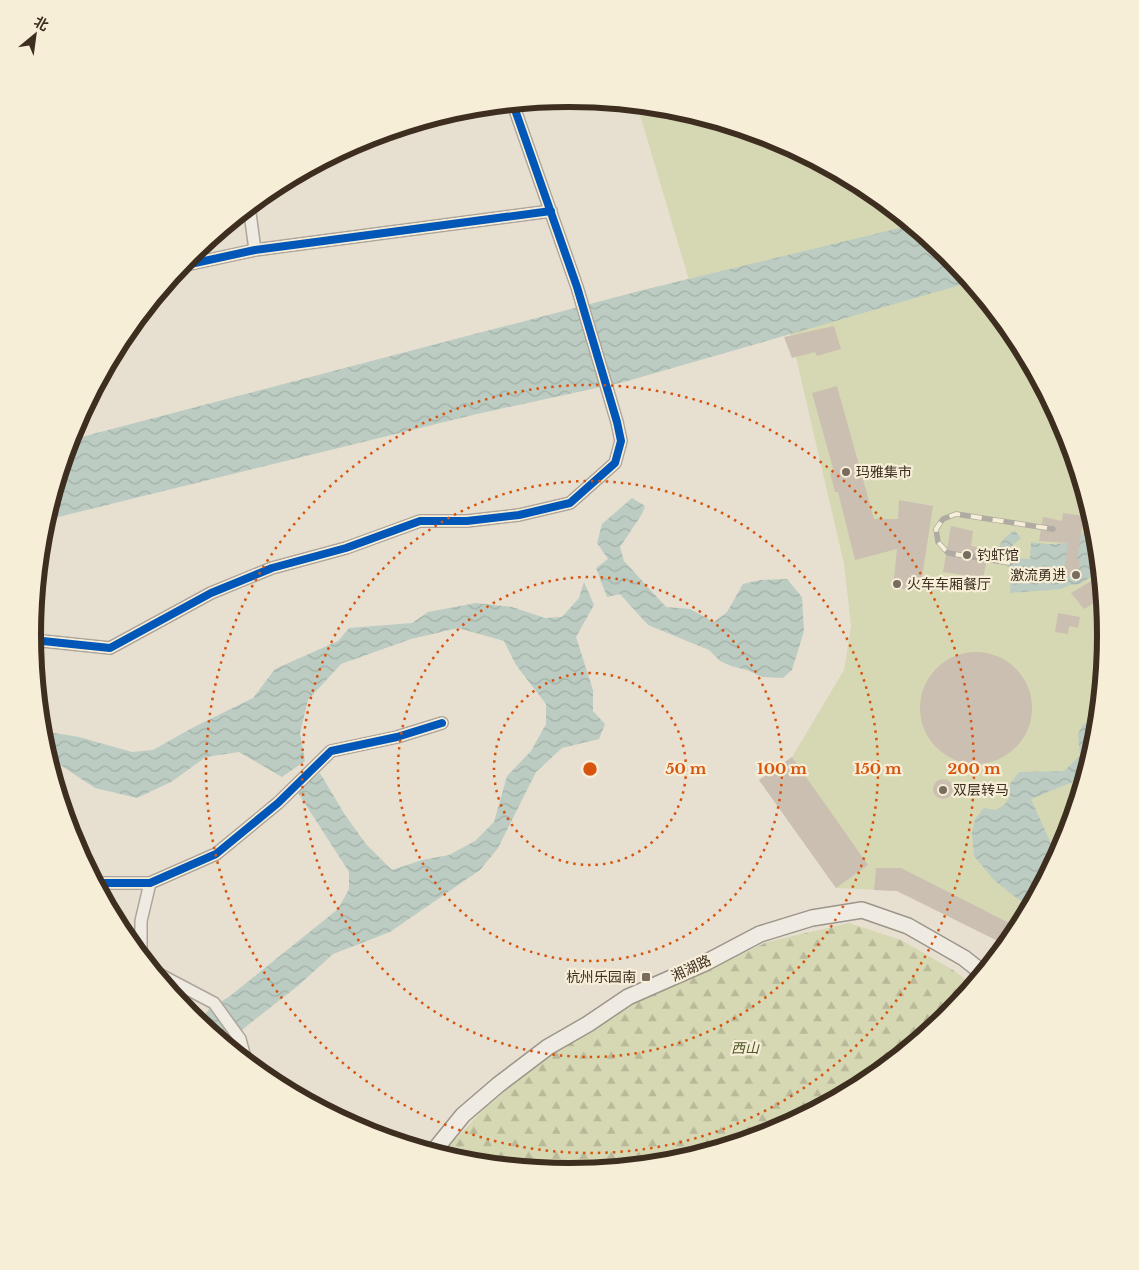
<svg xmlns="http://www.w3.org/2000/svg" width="1139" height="1270" font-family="'Libre Baskerville','Noto Sans SC',serif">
	<defs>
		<pattern id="forest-firs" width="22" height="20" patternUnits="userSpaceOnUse" patternTransform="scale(1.25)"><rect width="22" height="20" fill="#d6d7b3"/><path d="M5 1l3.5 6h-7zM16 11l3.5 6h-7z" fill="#b9b99a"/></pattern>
		<pattern id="water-waves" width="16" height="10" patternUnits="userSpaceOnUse" patternTransform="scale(1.25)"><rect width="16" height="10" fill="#bcccc2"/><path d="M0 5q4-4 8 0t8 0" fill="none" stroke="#a2b0a6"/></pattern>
	</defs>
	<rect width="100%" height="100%" fill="#e7e0d1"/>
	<path fill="#d6d7b3" d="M637 105 675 108 775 139 868 189 949 255 1016 337 1066 430 1096 531 1106 635 1096 740 1066 841 1016 934 1006 945 897 891 836 888 759 780 792 757 844 670 851 626 844 564 782 297 700 317Z"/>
	<path fill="url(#forest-firs)" d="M849 923 901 940 953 970 973 985 949 1015 868 1082 775 1131 674 1162 569 1172 464 1162 443 1155 446 1149 486 1107 543 1060 630 1005 767 942Z"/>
	<path fill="url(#water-waves)" d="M912 225 949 255 971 282 624 382 477 414 46 520 70 440 647 289Z
		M632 498 645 506 642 514 620 547 624 561 666 607 690 609 714 622 727 612 743 584 760 580 787 579 802 597 804 631 792 670 783 678 762 677 747 670 731 666 720 661 709 650 648 625 620 594 607 597 596 568 608 559 597 543 602 524Z
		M1015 531 1021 538 1007 550 1008 558 1030 559 1031 542C1047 545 1074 547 1084 532L1088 533 1098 544 1100 571 1080 584 1070 585 1061 589 1010 593 1011 568 998 561C996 547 1002 537 1015 531Z
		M584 582 594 605 576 637 593 690V711L605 724 599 739 562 748 536 772 498 848 480 870 390 932 333 954 299 985 225 1043 199 1022 209 1009 230 996 338 909 349 889V872L295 788 320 773 345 815 366 844 392 870 422 860 449 855 475 841 494 822 507 776 531 751 546 724V704L516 665 504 641 458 628 411 639 341 664 308 700 300 733 305 761 282 777 239 752 206 757 171 782 137 798 95 788 57 763 49 761 42 731 79 737 132 752 153 750 192 728 253 698 275 669 338 641 349 628 412 623 428 612 476 603 512 607 545 618 562 617 579 598Z
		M1098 717 1096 740 1085 777 1031 799 1057 857 1031 906 1018 899 995 881 974 856 972 833 975 819 984 808 996 810 1005 804 1010 796V784L1019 772 1064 771 1080 756 1078 734 1083 724 1093 722Z"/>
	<path fill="#cbbfb2" d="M834 326 841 349 817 356 815 352 792 358 784 337Z
		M837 386 874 519H898L899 500 933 506 920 590 893 588 897 549 855 560 838 492H835L830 473 834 472 812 393Z
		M1063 513 1084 516 1077 559 1080 560 1078 577 1064 576 1068 543 1039 541 1043 517 1062 521Z
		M951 526 973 531 971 546 989 550 983 578 943 572Z
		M1098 577 1101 583 1103 598 1084 609 1071 593Z
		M1058 613 1080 617 1078 628 1069 626 1068 634 1055 632Z
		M920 708a56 56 0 1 1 112 0a56 56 0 1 1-112 0Z
		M792 757 868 865 836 888 759 780Z
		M933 789a10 10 0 1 1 20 0a10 10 0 1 1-20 0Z
		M876 868H901L1019 928 1006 945 897 891 874 890Z"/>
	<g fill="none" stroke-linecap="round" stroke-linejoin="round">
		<g stroke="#ada599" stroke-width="14">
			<path id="street" d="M249 206 255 250
				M181 266 255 250 551 211
				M33 640 110 648 211 593 272 568 346 548 420 521H467L519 515 570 503 615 463 621 441 617 422 577 287 513 104
				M96 883H150L216 854 278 803 331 751 397 737 442 723
				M141 955V921L150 883
				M155 972 214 1003 240 1039 246 1061"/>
		</g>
		<g stroke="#9c958a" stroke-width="18">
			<path id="secondary" d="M433 1152 463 1115 498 1085 548 1047 588 1024 628 997 703 964 760 934 812 918 862 910 908 926 964 958 983 973"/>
		</g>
		<use href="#street" stroke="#efebe3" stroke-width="11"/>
		<use href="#secondary" stroke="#efebe3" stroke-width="15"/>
		<g stroke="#afaaa2" stroke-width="5.5">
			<path id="rail" d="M1010 563 948 553 938 542 936 529 943 519 956 514 1053 529"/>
		</g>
		<use href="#rail" stroke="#f7eed8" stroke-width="4" stroke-dasharray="11" stroke-linecap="butt"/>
		<g stroke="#f7eed8" stroke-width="11">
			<path id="cycleway" d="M181 266 255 250 551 211
				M33 640 110 648 211 593 272 568 346 548 420 521H467L519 515 570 503 615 463 621 441 617 422 577 287 513 104
				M96 883H150L216 854 278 803 331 751 397 737 442 723"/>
		</g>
		<use href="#cycleway" stroke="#0057b8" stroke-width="8"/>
	</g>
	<g fill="none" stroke="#d7550e" stroke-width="2.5" stroke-dasharray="2.5 5">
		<circle cx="590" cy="769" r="96"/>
		<circle cx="590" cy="769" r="192"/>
		<circle cx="590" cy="769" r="288"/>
		<circle cx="590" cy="769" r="384"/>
	</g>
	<g fill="#786c5e" stroke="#f7eed8" stroke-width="2">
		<circle cx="846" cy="472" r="5"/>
		<circle cx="967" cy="555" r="5"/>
		<circle cx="1076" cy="575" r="5"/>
		<circle cx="897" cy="584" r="5"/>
		<circle cx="943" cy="790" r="5"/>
		<rect x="641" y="972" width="10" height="10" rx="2.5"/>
	</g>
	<g text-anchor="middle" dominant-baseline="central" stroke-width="4.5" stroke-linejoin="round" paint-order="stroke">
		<g font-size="14" fill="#3d2e20" stroke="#f7eed8" text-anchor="start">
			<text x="856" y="472">玛雅集市</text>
			<text x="977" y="555">钓虾馆</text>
			<text x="1066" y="575" text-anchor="end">激流勇进</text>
			<text x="907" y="584">火车车厢餐厅</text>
			<text x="953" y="790">双层转马</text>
			<text x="636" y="977" text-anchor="end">杭州乐园南</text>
		</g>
		<g font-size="14" fill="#3d2e20" stroke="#f7eed8">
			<text transform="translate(691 968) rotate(-25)">湘湖路</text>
		</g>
		<g font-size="14" font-style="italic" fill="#4d5a26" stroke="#f7eed8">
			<text x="745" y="1048">西山</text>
		</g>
	</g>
	<path d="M0 0H1139V1270H0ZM41 635a528 528 0 1 1 1056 0a528 528 0 1 1-1056 0Z" fill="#f7eed8" fill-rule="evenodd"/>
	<path fill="none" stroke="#3d2e20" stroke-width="6" d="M41 635a528 528 0 1 1 1056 0a528 528 0 1 1-1056 0Z"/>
	<circle cx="590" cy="769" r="8" fill="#d7550e" stroke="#f7eed8" stroke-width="2.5"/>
	<g font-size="15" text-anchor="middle" font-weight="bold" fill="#d7550e" stroke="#f7eed8" stroke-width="4.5" stroke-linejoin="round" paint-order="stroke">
		<text x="686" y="774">50 m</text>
		<text x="782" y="774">100 m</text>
		<text x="878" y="774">150 m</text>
		<text x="974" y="774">200 m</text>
	</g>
	<g transform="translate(35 35) rotate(29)" stroke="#f7eed8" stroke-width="4" paint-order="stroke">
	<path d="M0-4L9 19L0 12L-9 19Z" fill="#3d2e20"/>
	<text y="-8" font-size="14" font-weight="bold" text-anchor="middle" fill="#3d2e20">北</text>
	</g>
</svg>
